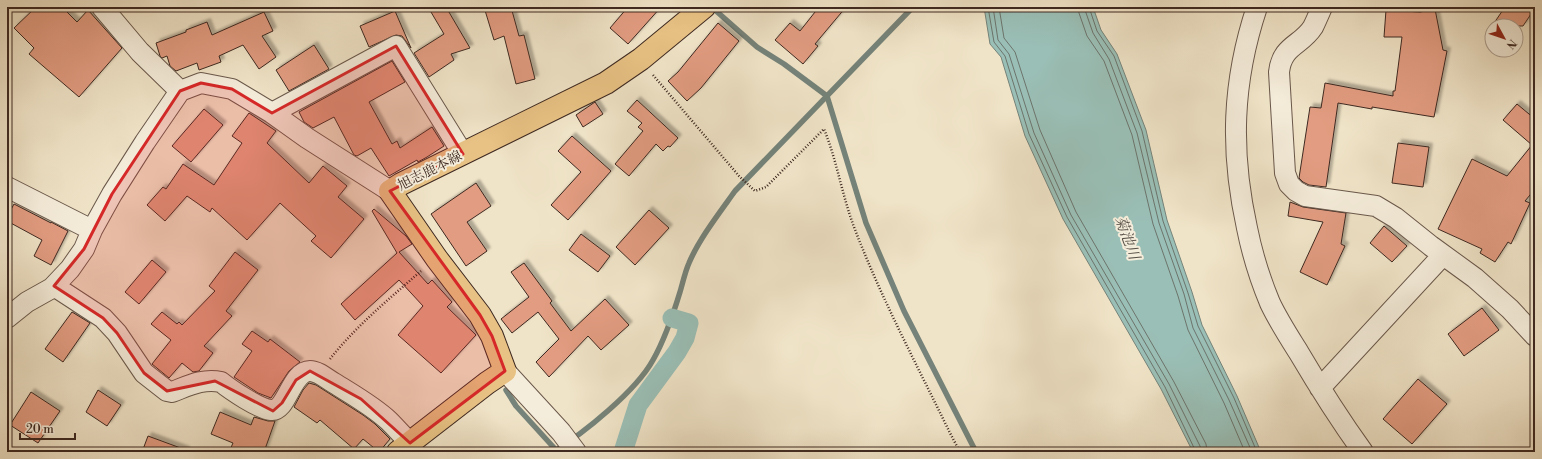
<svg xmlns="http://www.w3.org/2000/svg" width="1542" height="459" font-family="'Libre Bodoni','Noto Serif JP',serif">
	<defs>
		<filter id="shadow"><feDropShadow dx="3.5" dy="-3.5" stdDeviation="1" flood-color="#0004"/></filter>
	</defs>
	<rect width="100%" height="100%" fill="#f0e4c8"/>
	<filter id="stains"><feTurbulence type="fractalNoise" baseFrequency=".005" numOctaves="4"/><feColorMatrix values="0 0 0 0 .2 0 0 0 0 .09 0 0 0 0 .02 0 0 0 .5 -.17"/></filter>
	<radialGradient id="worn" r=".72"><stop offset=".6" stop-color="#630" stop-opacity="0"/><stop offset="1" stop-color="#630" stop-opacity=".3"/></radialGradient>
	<path fill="#9abfb6" stroke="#75837a" d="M984 7H1093L1101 30 1117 54 1146 130 1167 220 1192 292 1202 325 1237 396 1261 452H1193L1161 389 1063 219 1025 136 1001 57 990 44Z"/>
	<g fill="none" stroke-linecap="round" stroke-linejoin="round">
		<path stroke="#6c746c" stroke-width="1" d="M988 7 994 42 1005 56 1029 134 1067 217 1165 387 1196 452
			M993 7 998 40 1009 54 1034 133 1071 215 1169 384 1200 446 1201 452
			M999 7 1004 38 1015 52 1040 130 1076 212 1174 382 1206 444 1207 452
			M1078 7 1079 13 1087 36 1104 61 1132 135 1153 224 1178 296 1188 330 1224 403 1245 452
			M1084 7 1093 33 1109 59 1137 133 1159 223 1184 294 1193 328 1229 400 1252 452
			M1089 7 1097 31 1114 56 1142 131 1163 221 1188 293 1198 326 1234 398 1257 452"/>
		<path stroke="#75837a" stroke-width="5.5" d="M715 10 757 47 784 64 827 96 866 223 904 311 976 452
			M506 390 516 406 556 450
			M553 452C584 433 636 391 653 360 665 339 673 315 680 292 683 282 685 272 689 263 699 239 720 212 735 191L913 7"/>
		<path stroke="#9abfb6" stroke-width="19" d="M623 452 638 405 677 352 685 338 689 323 672 318"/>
	</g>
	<path fill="#e29c81" stroke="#3e2921" filter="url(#shadow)" d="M36 7H62L77 22 88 10 122 48 79 97 29 54 34 48 14 28Z
		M428 7H446L470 48 451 54 454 60 429 77 414 53 444 34Z
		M484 7H511L519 36 524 35 535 79 516 84 504 36 494 40Z
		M628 7H661L628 44 610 28Z
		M819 7H846L815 44 818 46 803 64 775 40 790 23 800 31Z
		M1505 7H1535V8L1523 26H1492Z
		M1435 9 1443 50 1447 51 1434 117 1372 107V109L1338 103 1326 187 1309 185 1303 182 1299 178 1310 107 1321 108 1325 83 1393 96V91H1395L1402 37H1384L1386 10 1420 12Z
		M395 11 411 48 402 36 396 35 369 47 360 26Z
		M264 12 273 31 262 36 276 57 259 69 243 45 219 56 221 62 199 70 197 63 176 71 170 66 167 56 162 58 160 56 156 43 186 32V30L207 22 212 35Z
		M718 23 739 41 701 88 687 101 668 81 678 72Z
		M314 45 329 69 289 91 276 70Z
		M392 61 405 82 369 102 392 144 397 141 400 148 432 127 444 146 427 157 418 162 417 160 389 176 371 148 357 156 354 155 334 117 313 128 304 122 299 112Z
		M637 100 678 138 670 147 668 146 663 151 656 144 629 176 615 164 643 131 638 127 642 123 627 111Z
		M595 102 603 114 583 127 576 115Z
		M1517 104 1535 119V189L1525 201 1530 203 1511 244 1508 242 1495 262 1480 253 1482 249 1438 229 1472 159 1507 176 1532 145 1503 120Z
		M204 109 223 125 191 162 172 146Z
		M249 113 276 131 267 143 309 183 323 166 347 186 338 197 364 219 331 258 311 241 316 236 280 203 247 240 212 208 210 212 187 196 165 221 147 205 163 187 166 189 183 164 214 185 242 143 232 136Z
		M572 136 611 171 568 220 551 205 581 172 558 151Z
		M1398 143 1429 147 1423 187 1392 183Z
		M476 183 491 206 467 222 487 251 466 266 431 214Z
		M1290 202 1303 207 1346 213 1341 244 1345 246 1327 285 1300 272 1323 222 1288 216Z
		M14 204 51 223V222L68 231 51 265 34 256 42 240 7 221V217Z
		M374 209 406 236 412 244 399 252 428 284 432 280 452 302 447 307 476 335 441 373 398 335 423 306 399 280 355 320 341 304 397 253 372 211Z
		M649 210 669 228 635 265 616 247Z
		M1384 226 1407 246 1392 262 1370 243Z
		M581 234 610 256 598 272 569 250Z
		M235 252 258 270 226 311 232 316 204 346 213 353 199 371 193 372 182 363 169 378 152 364 171 340 151 324 162 312 177 324 179 322 182 325 215 291 209 286Z
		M152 260 166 272 139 304 125 292Z
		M524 263 552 301 550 303 571 331 605 299 629 325 601 350 588 336 549 377 536 362 559 339 538 312 512 333 501 319 529 297 511 272Z
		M1482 308 1499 330 1464 356 1448 334Z
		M72 312 90 323 63 362 45 349Z
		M252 331 268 342 270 339 300 362 289 371 271 398 258 393 234 377 252 351 242 344Z
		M1418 379 1447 404 1412 444 1383 419Z
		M309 383 316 385 363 415 375 424 390 439 379 452 363 439 354 449 320 420 317 423 294 407 303 390Z
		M98 390 121 405 107 426 86 412Z
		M31 392 60 411 38 443 10 425Z
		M220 412 251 425 254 417 268 421H275L264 452H229L233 443 211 434Z
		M148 436 186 450V452H142Z"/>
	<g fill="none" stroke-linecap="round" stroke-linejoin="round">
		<g stroke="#6a584b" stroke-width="22">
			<path id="minor" d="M102 7 140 52 180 91
				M1257 7C1232 82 1230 151 1247 228 1252 253 1260 279 1270 303 1278 320 1289 337 1299 353 1319 387 1340 420 1363 452
				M1322 7C1319 14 1316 21 1313 27 1301 46 1282 45 1279 72L1285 173 1289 184 1296 191 1305 196 1376 206 1396 218 1431 246 1475 278 1510 309 1535 336
				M272 113 396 46 463 154
				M7 187 92 230
				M54 286 103 318 117 333 144 373 167 391 172 392C188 386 203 378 221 382 231 390 259 409 271 410 287 412 291 371 310 371 318 371 327 379 334 383 353 395 373 406 389 421 396 428 403 436 410 443
				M7 318 27 302 52 288 70 269 84 249 92 230 112 194 145 142 180 91 201 83 232 89 272 113 307 138 390 191
				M505 371 561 432 576 452
				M1320 388 1443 255"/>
		</g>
		<g stroke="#3e2921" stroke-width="24">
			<path id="major" d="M398 452 487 383 505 371 492 336 480 315 437 259 390 191 401 184 606 83 641 59 704 7"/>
		</g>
		<path stroke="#3e2921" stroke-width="2.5" stroke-dasharray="1 2" stroke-linecap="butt" d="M653 75 739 176 755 191 766 187 824 129C837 161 842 195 854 227 881 298 917 365 950 433L960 452
			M330 359C356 326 389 299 421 271"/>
		<use href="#minor" stroke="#f5eddb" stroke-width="20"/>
		<use href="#major" stroke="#e8c284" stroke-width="22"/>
	</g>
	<path fill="#d62828" fill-opacity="0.2" stroke="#d62828" stroke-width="3" stroke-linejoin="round" d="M396 46 463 154 390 191 480 315 492 336 505 371 410 443 361 399 310 371 296 380 282 403 273 411 215 381 167 391 144 373 117 333 103 318 54 286 84 249 112 194 180 91 201 83 232 89 272 113Z"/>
	<g text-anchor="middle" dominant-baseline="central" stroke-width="4" stroke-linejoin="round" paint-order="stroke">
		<g font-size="14" fill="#3e2921" stroke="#f5eddb">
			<text transform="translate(430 171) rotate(-27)">旭志鹿本線</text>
		</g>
		<g font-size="15" font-style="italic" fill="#554e46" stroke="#f5eddb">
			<text transform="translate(1127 238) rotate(70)">菊池川</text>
		</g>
	</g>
	<rect width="1542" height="459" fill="none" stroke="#f0e4c8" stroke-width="24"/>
	<rect x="8" y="8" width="1526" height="443" fill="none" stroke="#3e2921" stroke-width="2"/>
	<rect x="12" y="12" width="1518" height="435" fill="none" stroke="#3e2921"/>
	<g transform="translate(1504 38) rotate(130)"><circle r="19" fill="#f5eddb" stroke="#ac9f91"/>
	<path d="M0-3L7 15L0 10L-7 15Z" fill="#8f2418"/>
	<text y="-6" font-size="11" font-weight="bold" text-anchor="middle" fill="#3e2921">N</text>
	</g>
	<path d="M20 433v6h55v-6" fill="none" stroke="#3e2921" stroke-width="2"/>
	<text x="26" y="433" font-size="12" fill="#3e2921" stroke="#f5eddb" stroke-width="3" paint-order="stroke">20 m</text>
	<rect width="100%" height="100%" filter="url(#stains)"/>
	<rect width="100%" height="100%" fill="url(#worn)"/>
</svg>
